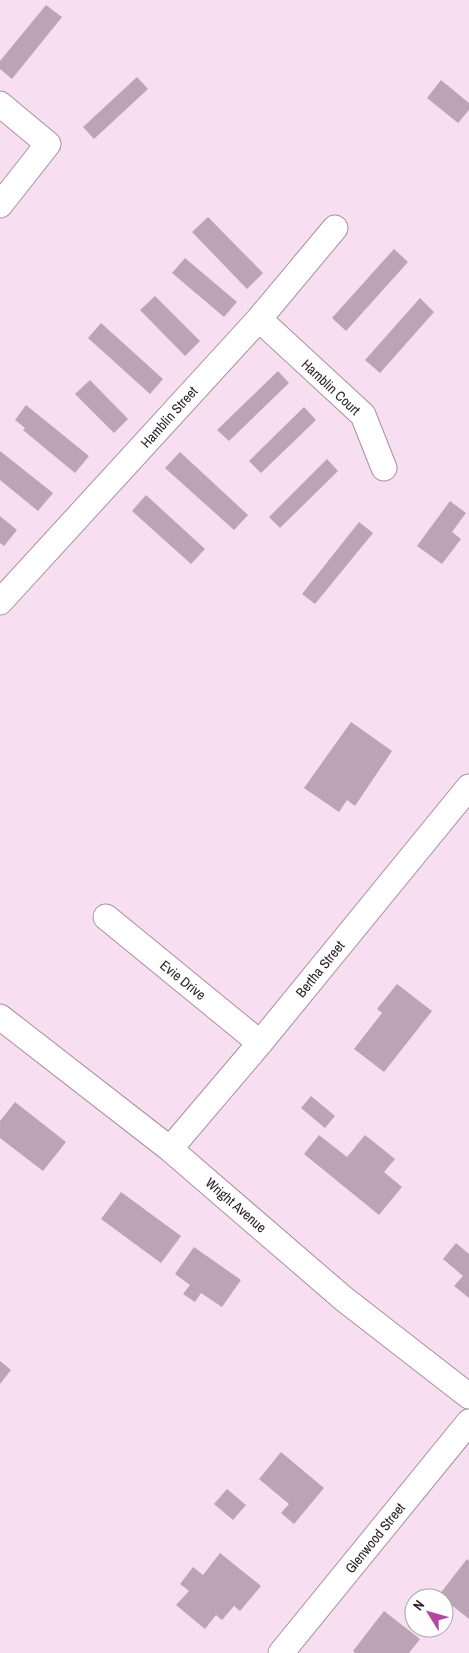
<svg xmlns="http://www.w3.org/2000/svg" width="469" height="1653" font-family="'Archivo Narrow',sans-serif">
	<rect width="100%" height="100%" fill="#f7dff1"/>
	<path fill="#bba4b5" d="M46 5 62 17 12 79 0 69V61Z
		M137 77 148 89 94 139 83 127Z
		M441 80 469 103V110L458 123 427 98Z
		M208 217 263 273 247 289 192 232Z
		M394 249 408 262 346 331 332 318Z
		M185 258 237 302 224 317 172 273Z
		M155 296 200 341 185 356 140 310Z
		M420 298 434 312 380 373 365 360Z
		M101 323 163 379 150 394 88 338Z
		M278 371 289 383 229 441 217 430Z
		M90 380 128 419 114 433 75 394Z
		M26 405 89 456 75 473 23 430 25 428 15 420Z
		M304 407 316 420 261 473 249 461Z
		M0 451 53 493 38 511 0 480Z
		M180 452 248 515 234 530 165 468Z
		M327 459 338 471 280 528 269 517Z
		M146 495 205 549 191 564 132 511Z
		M450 501 466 513 452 532 461 539 442 564 417 546Z
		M0 516 17 530 4 546 0 543Z
		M359 522 373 533 315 604 302 594Z
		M351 722 392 751 355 806 347 800 339 812 304 788Z
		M397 984 432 1011 384 1072 354 1049 382 1013 377 1009Z
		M311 1096 335 1116 325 1128 301 1108Z
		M15 1102 66 1142 43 1171 0 1138V1121Z
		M319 1135 347 1157 365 1135 395 1159 384 1172 402 1187 379 1215 304 1154Z
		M121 1192 181 1236 161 1263 101 1219Z
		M456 1243 469 1254V1298L454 1286 463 1276 443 1259Z
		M194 1247 241 1280 222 1307 201 1293 195 1302 183 1294 190 1285 175 1274Z
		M0 1361 11 1370 0 1384Z
		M281 1452 324 1488 294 1524 281 1513 289 1504 259 1479Z
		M227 1489 246 1505 233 1520 214 1504Z
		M220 1553 261 1586 240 1611 234 1606 222 1620 216 1615 205 1629 176 1605 189 1591 180 1584 193 1567 203 1575Z
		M467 1559 469 1561V1619L439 1595Z
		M384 1611 420 1639 409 1653H355L353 1651Z"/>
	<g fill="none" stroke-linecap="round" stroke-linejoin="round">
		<g stroke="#a690a1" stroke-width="27">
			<path id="street" d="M0 104 48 144 0 205
				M259 319 363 415 384 468
				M0 602 259 319 335 228
				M106 917 260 1043
				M0 1017 170 1149 344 1299 469 1396
				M170 1149 260 1043 469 787
				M281 1653 469 1422"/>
		</g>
		<use href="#street" stroke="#fff" stroke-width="25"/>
	</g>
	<g text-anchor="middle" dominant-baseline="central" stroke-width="4.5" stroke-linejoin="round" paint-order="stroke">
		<g font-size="14" fill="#271e25" stroke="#fff">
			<text transform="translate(331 387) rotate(43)">Hamblin Court</text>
			<text transform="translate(169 417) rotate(-48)">Hamblin Street</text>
			<text transform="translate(320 969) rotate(-51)">Bertha Street</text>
			<text transform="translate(183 980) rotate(39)">Evie Drive</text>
			<text transform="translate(236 1205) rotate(41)">Wright Avenue</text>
			<text transform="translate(375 1538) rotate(-51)">Glenwood Street</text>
		</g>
	</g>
	<g transform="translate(429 1613) rotate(307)"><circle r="24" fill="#ffffff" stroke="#a9a5a8"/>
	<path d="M0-4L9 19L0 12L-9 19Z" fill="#b445a2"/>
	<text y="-8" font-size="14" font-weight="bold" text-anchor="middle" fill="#271e25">N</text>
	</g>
</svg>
